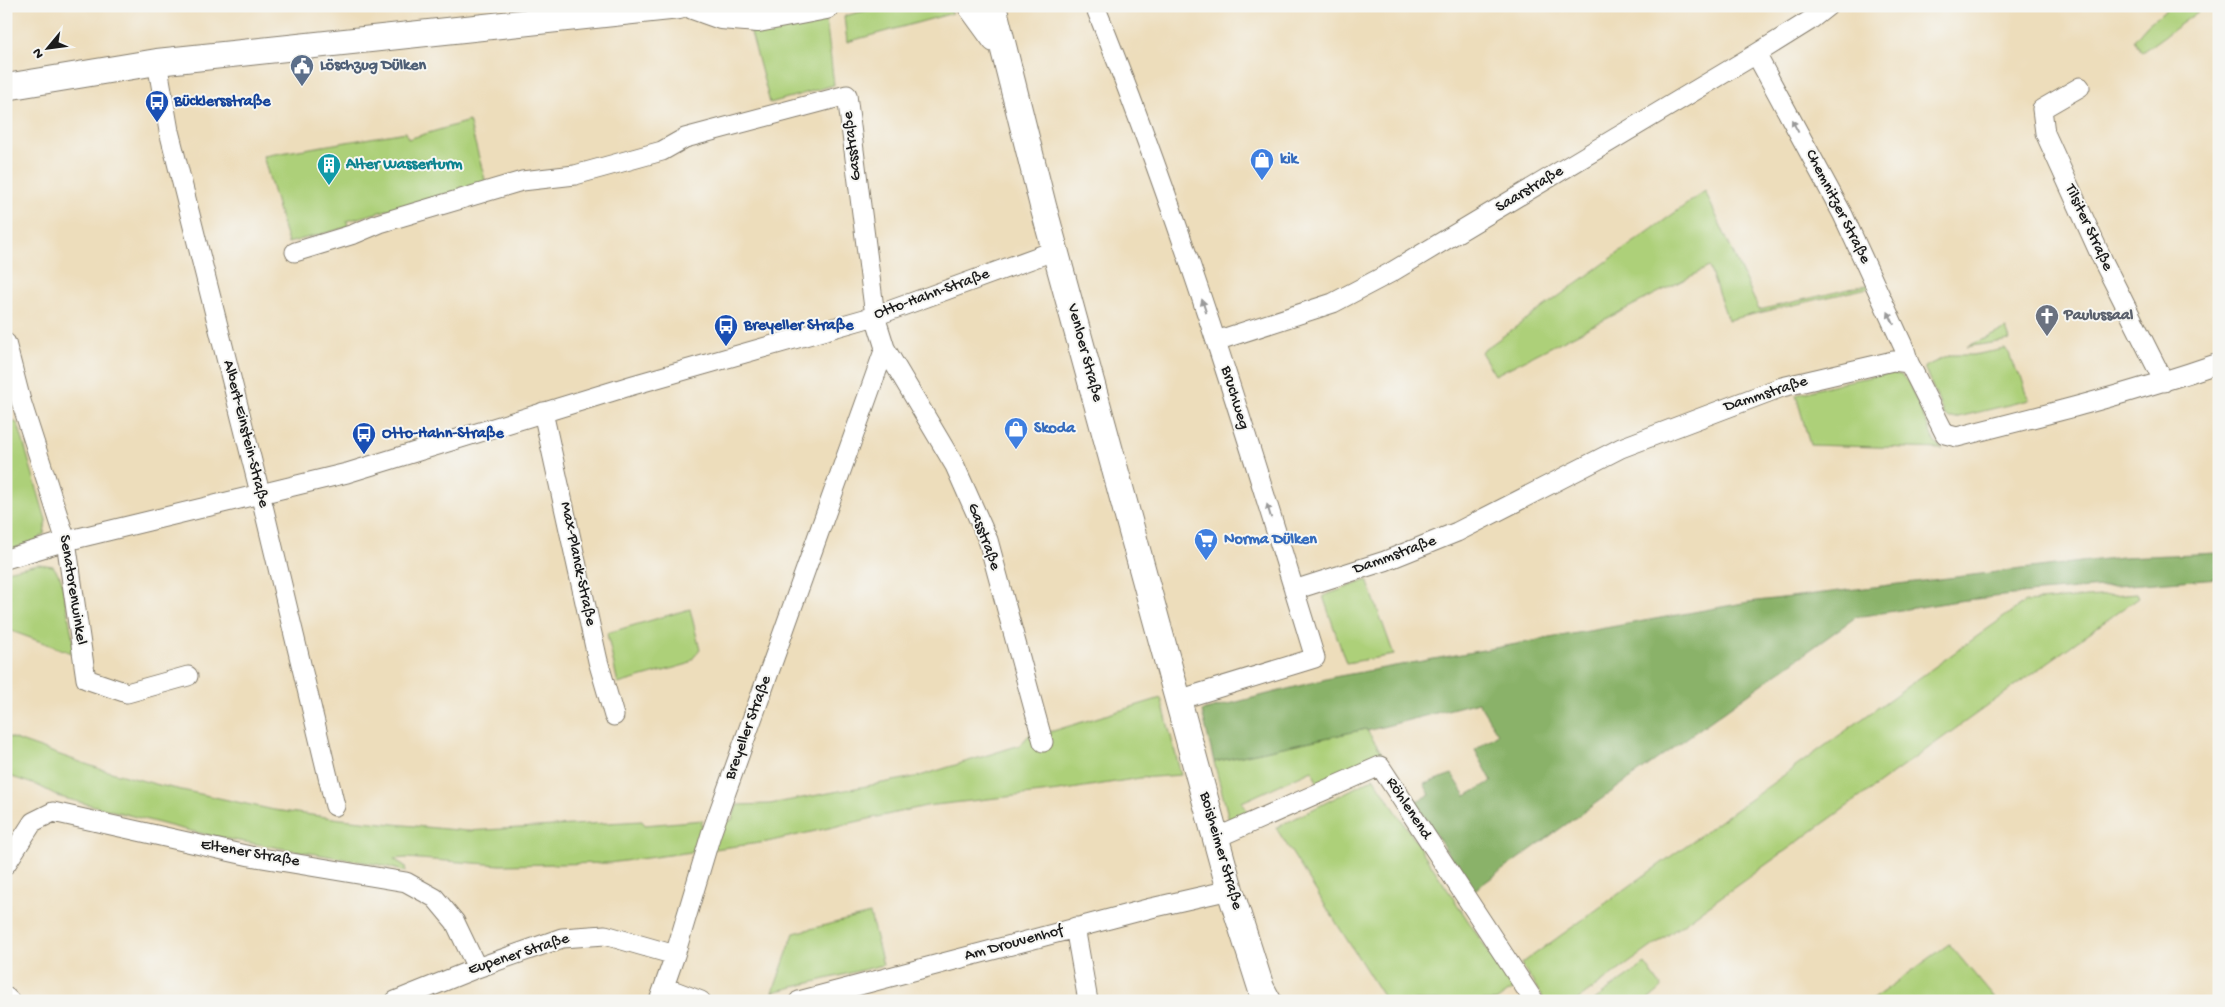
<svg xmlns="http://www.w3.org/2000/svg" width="2225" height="1007" font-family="'Gochi Hand',sans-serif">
	<rect width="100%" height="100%" fill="#f6f6f2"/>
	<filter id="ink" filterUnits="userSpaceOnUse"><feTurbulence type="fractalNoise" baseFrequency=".02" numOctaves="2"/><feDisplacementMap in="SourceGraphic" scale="10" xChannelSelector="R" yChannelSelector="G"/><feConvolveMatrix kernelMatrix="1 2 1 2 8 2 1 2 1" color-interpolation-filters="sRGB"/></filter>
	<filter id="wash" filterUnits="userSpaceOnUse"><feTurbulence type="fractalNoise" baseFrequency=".0096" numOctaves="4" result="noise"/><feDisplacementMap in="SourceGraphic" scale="20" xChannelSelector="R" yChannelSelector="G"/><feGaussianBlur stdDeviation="1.12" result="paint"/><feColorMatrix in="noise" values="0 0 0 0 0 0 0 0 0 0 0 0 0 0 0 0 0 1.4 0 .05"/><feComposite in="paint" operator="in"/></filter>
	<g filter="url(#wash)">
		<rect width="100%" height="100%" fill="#edddbb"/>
		<path fill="#add079" stroke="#64764a" d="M884 6H941L953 13 847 42 844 16Z
			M2166 6H2206L2142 52 2134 40 2147 25 2165 10Z
			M826 19 834 85 770 103 750 29Z
			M469 121 486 183 347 221 348 227 288 243 263 156 406 132 408 139Z
			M1705 191 1759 310 1871 284 1872 287 1728 320 1709 267 1495 375 1481 352Z
			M2006 329 2010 340 1966 347Z
			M2005 349 2009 353 2015 370 2021 376 2029 400 1954 418H1949L1944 414 1924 367 1950 355H1973Z
			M1891 373 1901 375 1908 382 1935 443 1943 449 1810 445 1796 395 1843 382Z
			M10 421 16 422 19 427 46 520 44 534 33 543 6 550V423Z
			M38 564 53 566 61 578 75 650 74 654 6 629V571Z
			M1367 580 1394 655 1346 663 1323 596Z
			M2137 593 2139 597 1576 1001H1545L1521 964 2025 602Z
			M690 609 700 650 688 664 618 684 607 633Z
			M1161 698 1181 775 1140 778 1059 791 926 806 767 842 609 863 501 865 406 858 394 859 405 866 406 872 381 865 227 839 186 830 60 797 39 786 6 775V736L100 769 159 785 274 810 341 819 467 831 642 821 645 825 703 820 701 826 732 820 737 805 770 804 920 776 1020 745 1030 734 1053 731Z
			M1366 729 1389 764 1318 784 1312 770 1242 802 1249 814 1230 823 1214 762Z
			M1374 778 1513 989 1496 1001H1386L1276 828Z
			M870 914 883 965 773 992 794 933Z
			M1949 944 1997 1001H1870Z
			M1645 964 1662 988 1647 1001H1593Z"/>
		<path fill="#8ab269" stroke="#536742" d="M2219 553V578L2039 592 1958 601 1856 617 1473 891 1414 802 1430 795 1424 784 1452 774 1466 796 1492 781 1475 750 1498 734 1478 702 1367 731 1366 729 1214 762 1202 711 1334 677 1749 602 2122 557Z"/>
	</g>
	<g filter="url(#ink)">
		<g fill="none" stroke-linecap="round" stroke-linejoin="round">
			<g stroke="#847c6c" stroke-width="21">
				<path id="minor" d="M1095 6C1181 219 1248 439 1315 658L1178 700
					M1756 54 1843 215 1905 350 1909 363 1945 434 1957 437C2045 415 2133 393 2219 363
					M157 62 169 131 260 493 335 806
					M2080 87 2042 109 2045 133 2104 263 2164 382
					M295 252 354 234 380 223 522 181 575 175 662 151 685 138 847 95 875 316 885 348 711 834 675 955 659 1001
					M1216 341 1333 303 1390 273 1756 54 1809 21 1828 6
					M6 343 21 401 66 541 86 679 127 693 188 676
					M885 348 955 466 988 540 1043 742
					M543 412 598 661 614 716
					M6 559 66 541 347 473 633 385 875 316 1056 250
					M1294 590 1385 561 1457 532 1621 448 1782 387 1893 361 1909 363
					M1216 838 1380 766 1534 1001
					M6 864 33 822 53 812 250 856 406 882 435 898 455 922 477 968
					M1075 927 1088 1001
					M664 987 701 1001
					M6 997 10 1001
					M395 1001 477 968 562 938 605 935 675 955
					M799 1001 1151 908 1230 890"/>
			</g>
			<g stroke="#847c6c" stroke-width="28">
				<path id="secondary" d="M693 6 721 16 758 19 826 6
					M971 6 995 39
					M993 6 1043 206 1230 890 1261 988 1268 1001
					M6 87 157 62 679 6"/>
			</g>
			<use href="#minor" stroke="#fff" stroke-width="19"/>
			<use href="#secondary" stroke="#fff" stroke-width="26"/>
		</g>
		<defs><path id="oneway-solid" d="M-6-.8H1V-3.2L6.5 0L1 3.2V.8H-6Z" transform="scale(1.25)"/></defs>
		<g fill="#999">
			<use href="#oneway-solid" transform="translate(1795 126) rotate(-118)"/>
			<use href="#oneway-solid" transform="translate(1204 306) rotate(-108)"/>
			<use href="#oneway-solid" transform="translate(1891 318) rotate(-115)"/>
			<use href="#oneway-solid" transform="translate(1269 511) rotate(-107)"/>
		</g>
	</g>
	<defs>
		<g id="civic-pin" transform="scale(1.25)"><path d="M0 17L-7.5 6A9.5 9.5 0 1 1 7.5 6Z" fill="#5c6f8a" stroke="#f6f6f2"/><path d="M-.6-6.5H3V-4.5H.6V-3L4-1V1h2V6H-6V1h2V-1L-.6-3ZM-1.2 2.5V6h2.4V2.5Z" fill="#fff"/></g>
		<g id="bus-pin" transform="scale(1.25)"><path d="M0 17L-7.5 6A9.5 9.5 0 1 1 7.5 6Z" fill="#1a4fb4" stroke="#f6f6f2"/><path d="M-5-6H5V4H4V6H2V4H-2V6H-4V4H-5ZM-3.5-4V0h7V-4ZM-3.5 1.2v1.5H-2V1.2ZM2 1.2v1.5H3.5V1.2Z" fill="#fff"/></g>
		<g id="shop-pin" transform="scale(1.25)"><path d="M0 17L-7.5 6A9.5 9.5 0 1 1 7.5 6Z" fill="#3f7fe0" stroke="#f6f6f2"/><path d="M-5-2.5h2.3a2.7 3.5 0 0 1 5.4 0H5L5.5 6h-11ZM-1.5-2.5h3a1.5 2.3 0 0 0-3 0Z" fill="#fff"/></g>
		<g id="building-pin" transform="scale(1.25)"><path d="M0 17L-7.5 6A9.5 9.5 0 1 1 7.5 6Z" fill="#0f9aa8" stroke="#f6f6f2"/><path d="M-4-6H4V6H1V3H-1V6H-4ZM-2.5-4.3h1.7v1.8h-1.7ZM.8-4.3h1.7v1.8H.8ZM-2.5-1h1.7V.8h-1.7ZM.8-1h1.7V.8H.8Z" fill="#fff"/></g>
		<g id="church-pin" transform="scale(1.25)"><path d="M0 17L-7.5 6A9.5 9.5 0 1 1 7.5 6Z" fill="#6b7280" stroke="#f6f6f2"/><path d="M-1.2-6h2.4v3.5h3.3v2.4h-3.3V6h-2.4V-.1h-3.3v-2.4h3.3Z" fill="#fff"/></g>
		<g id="supermarket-pin" transform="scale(1.25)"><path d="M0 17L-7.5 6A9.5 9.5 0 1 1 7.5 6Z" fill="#3f7fe0" stroke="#f6f6f2"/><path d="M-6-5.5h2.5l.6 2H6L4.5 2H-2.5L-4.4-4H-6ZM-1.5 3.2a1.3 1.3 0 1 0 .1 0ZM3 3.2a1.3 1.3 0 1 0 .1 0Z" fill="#fff"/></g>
	</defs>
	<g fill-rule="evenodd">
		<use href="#civic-pin" x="302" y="66"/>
		<use href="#bus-pin" x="157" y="102"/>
		<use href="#shop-pin" x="1262" y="160"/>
		<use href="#building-pin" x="329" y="165"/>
		<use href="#church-pin" x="2047" y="316"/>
		<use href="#bus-pin" x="726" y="326"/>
		<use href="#shop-pin" x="1016" y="429"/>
		<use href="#bus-pin" x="364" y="434"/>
		<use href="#supermarket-pin" x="1206" y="540"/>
	</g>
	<g text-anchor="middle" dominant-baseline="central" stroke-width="4" stroke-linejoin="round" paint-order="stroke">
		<g font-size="16" font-weight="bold" fill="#4e5e75" stroke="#f6f6f2" text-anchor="start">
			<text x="320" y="66">Löschzug Dülken</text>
		</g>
		<g font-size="16" font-weight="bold" fill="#164399" stroke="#f6f6f2" text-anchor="start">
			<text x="174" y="102">Bücklersstraße</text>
			<text x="744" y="326">Breyeller Straße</text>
			<text x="382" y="434">Otto-Hahn-Straße</text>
		</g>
		<g font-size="16" fill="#1c1c1c" stroke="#f6f6f2">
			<text transform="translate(853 146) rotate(-97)">Gasstraße</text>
			<text transform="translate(1530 190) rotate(-31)">Saarstraße</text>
			<text transform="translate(1837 207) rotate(63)">Chemnitzer Straße</text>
			<text transform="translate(2088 228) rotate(65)">Tilsiter Straße</text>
			<text transform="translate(932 295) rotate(-20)">Otto-Hahn-Straße</text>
			<text transform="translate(1084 353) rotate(75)">Venloer Straße</text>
			<text transform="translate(1766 395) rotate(-18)">Dammstraße</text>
			<text transform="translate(1234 398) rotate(73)">Bruchweg</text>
			<text transform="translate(245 434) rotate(76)">Albert-Einstein-Straße</text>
			<text transform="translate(983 537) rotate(70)">Gasstraße</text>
			<text transform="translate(1395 556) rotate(-20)">Dammstraße</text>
			<text transform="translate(577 564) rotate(78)">Max-Planck-Straße</text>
			<text transform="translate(72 590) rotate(81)">Senatorenwinkel</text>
			<text transform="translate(749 728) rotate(-70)">Breyeller Straße</text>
			<text transform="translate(1408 809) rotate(57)">Röhlenend</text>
			<text transform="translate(1220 851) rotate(74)">Boisheimer Straße</text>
			<text transform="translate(250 854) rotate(10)">Eltener Straße</text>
			<text transform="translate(1014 944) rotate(-15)">Am Drouvenhof</text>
			<text transform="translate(519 955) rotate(-18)">Eupener Straße</text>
		</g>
		<g font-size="16" font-weight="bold" fill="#366cbe" stroke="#f6f6f2" text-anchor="start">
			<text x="1280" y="160">kik</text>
			<text x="1034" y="429">Skoda</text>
			<text x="1224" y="540">Norma Dülken</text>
		</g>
		<g font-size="16" font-weight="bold" fill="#0d838f" stroke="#f6f6f2" text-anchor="start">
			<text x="346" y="165">Alter Wasserturm</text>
		</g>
		<g font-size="16" font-weight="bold" fill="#5b616d" stroke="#f6f6f2" text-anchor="start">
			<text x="2064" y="316">Paulussaal</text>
		</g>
	</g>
	<rect width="2225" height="1007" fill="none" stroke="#f6f6f2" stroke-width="25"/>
	<g transform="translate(48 48) rotate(241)" stroke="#f6f6f2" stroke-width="4" paint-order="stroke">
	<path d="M0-4L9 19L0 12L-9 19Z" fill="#1c1c1c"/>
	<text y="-8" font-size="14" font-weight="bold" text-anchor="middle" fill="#1c1c1c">N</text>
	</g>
</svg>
